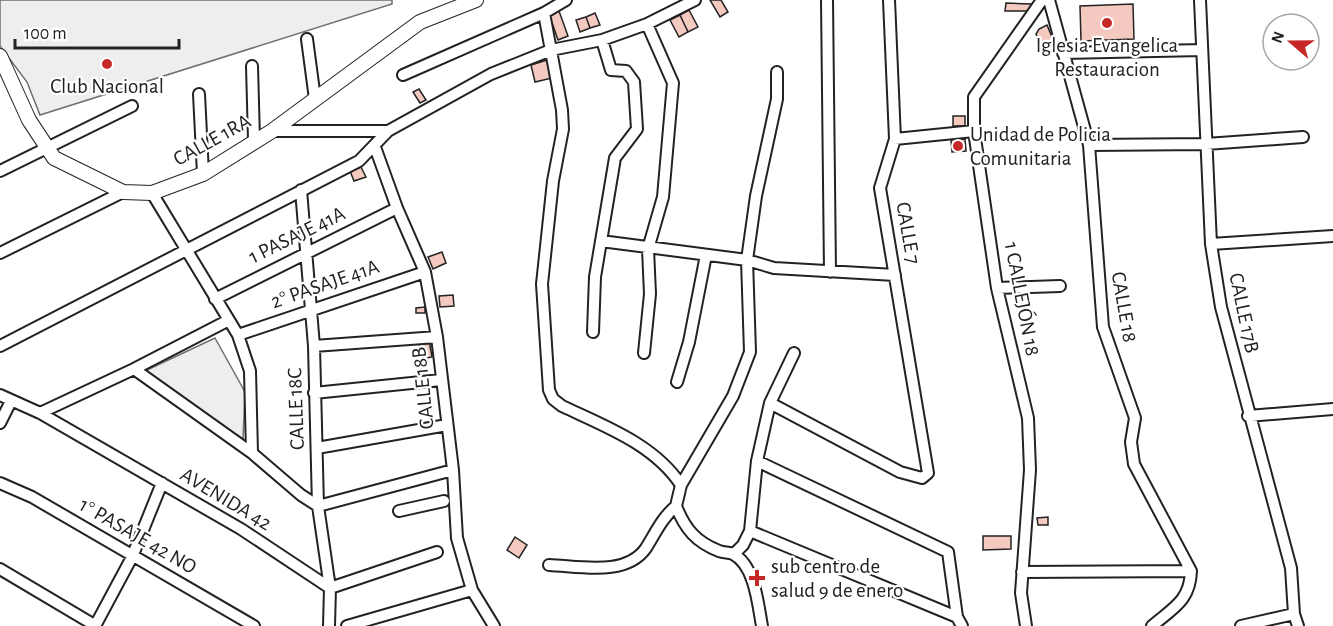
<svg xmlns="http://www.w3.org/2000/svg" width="1333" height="626" font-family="'Alegreya Sans',sans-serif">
	<rect width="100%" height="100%" fill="#fff"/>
	<path fill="#eee" stroke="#6f6f6f" stroke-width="1.5" d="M0 0H392V4L40 115 27 82 0 46Z
		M215 338 245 392 243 439 147 375V370Z"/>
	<path fill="#f3c9c0" stroke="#222" stroke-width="1.5" d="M710 0H721L728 12 720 17Z
		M1006 3 1031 4 1030 11H1005Z
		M1133 4 1134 39 1081 41 1080 6Z
		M689 10 698 27 688 32 680 15Z
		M559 11 568 36 558 40 549 14Z
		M595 13 600 25 590 28 586 17Z
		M680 15 688 32 679 37 670 20Z
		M586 17 590 28 580 32 576 20Z
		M1047 25 1054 42 1042 47 1036 34 1039 29Z
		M547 60 552 78 535 82 531 65Z
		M419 89 426 100 420 103 413 92Z
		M953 116H965V126H953Z
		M965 139 966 151 952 152 951 140Z
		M361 167 366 177 354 181 350 171Z
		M442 252 446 263 433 269 428 257Z
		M453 295 454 306 440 307 439 296Z
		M425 307V313H416V308Z
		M429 340 432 357 421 359 419 342Z
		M1048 517V525H1038L1037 518Z
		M983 536H1011V549L983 550Z
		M515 537 527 545 519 558 507 550Z"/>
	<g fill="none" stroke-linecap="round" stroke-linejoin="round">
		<g stroke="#222" stroke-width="14">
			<path id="street" d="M827 0 830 272
				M1049 0 1089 145 1103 327 1135 418 1131 442 1134 464 1191 571C1190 601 1173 608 1152 626
				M1200 0 1211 244 1221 307 1291 568 1294 614 1298 626
				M544 13 562 110 563 129 553 181 542 284 549 390 553 399 562 406C604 426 654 444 681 485
				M307 39 315 99
				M1063 53 1202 50
				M252 66 254 140
				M403 75 544 13 566 0
				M199 94 203 174
				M272 131H388
				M895 139 974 131
				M1089 145 1206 144 1303 137
				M375 147 397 208 425 272 437 337 453 470 457 538 472 590 494 626
				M0 171 132 106
				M301 190 314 346 318 506 330 588 329 626
				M152 193 238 335 250 371 252 453 301 495 318 506
				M601 241 747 260 774 268 895 275
				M1211 244 1333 236
				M0 253 123 192
				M997 288 1060 286
				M215 299 397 208
				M593 332 595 277 615 158 637 129 634 82 626 71 611 70 602 40
				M238 335 425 272
				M0 346 359 161 388 131 491 74 551 50 602 40 647 24 695 0
				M314 346 437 337
				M644 353 650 294 648 249 663 197 673 83 647 24
				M134 369 252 453
				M677 382 689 342 706 255
				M314 393 441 380
				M0 395 40 413 241 529 330 588 437 552
				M770 403 900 472 922 478 928 473 880 188 895 139 889 0
				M40 413 134 369 229 320
				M1248 416 1333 409
				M0 423 11 401
				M317 448 447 425
				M757 461 948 552 957 617 962 626
				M0 483 32 497 254 626
				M318 506 453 470
				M399 511 444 501
				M750 531 957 617
				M734 554 743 545 750 531 757 461 770 403 794 353
				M549 565C579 566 626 577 646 548 656 532 662 518 676 506
				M0 569 96 626
				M1022 572 1191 571
				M95 626 132 557 162 483
				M347 626 472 590
				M762 626C758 605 755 565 733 554 729 552 724 553 719 551 696 542 685 529 676 506L681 485 733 396 750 352 747 260 756 196 777 99V72
				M1026 626 1021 593 1030 470 1028 418 997 288 974 131V97L1042 0
				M1241 626 1294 614"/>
		</g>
		<g stroke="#222" stroke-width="16">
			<path id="secondary" d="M0 56 29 120 54 158 123 192 152 193 203 174 272 131 420 22 476 0"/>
		</g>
		<use href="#street" stroke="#fff" stroke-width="10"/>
		<use href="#secondary" stroke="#fff" stroke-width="14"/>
	</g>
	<g fill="#c62828" stroke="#fff" stroke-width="2">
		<circle cx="1107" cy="23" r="6"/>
		<circle cx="107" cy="64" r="6"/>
		<circle cx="958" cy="146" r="6"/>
		<path d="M754 569h6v6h6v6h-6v6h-6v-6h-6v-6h6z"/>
	</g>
	<g text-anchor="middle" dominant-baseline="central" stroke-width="4.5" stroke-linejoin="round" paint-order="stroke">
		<g font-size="21" fill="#222" stroke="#fff">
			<text x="1107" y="45">Iglesia Evangelica<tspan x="1107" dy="24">Restauracion</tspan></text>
			<text x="107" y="86">Club Nacional</text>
			<text x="970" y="134" text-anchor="start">Unidad de Policia<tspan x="970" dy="24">Comunitaria</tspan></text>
			<text x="771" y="566" text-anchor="start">sub centro de<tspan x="771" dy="24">salud 9 de enero</tspan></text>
		</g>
		<g font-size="21" fill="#222" stroke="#fff">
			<text transform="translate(212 140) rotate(-29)">CALLE 1RA</text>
			<text transform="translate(908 233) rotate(80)">CALLE 7</text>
			<text transform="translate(297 235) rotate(-26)">1 PASAJE 41A</text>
			<text transform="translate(325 284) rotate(-19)">2° PASAJE 41A</text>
			<text transform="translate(1022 299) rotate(79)">1 CALLEJÓN 18</text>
			<text transform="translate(1124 307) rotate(80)">CALLE 18</text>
			<text transform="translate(1244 313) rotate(78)">CALLE 17B</text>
			<text transform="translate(423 388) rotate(-96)">CALLE 18B</text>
			<text transform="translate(296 409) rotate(-92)">CALLE 18C</text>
			<text transform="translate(226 499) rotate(31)">AVENIDA 42</text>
			<text transform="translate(138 536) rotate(30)">1° PASAJE 42 NO</text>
		</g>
	</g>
	<g transform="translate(1291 42) rotate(290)"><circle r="28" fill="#ffffff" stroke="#a7a7a7" stroke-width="1.5"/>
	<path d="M0-4.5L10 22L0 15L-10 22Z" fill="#c62828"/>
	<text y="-9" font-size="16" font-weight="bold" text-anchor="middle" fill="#222222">N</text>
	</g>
	<path d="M15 39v9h164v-9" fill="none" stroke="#222222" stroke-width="3"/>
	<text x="24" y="39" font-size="18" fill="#222222" stroke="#ffffff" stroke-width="4.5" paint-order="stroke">100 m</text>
</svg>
